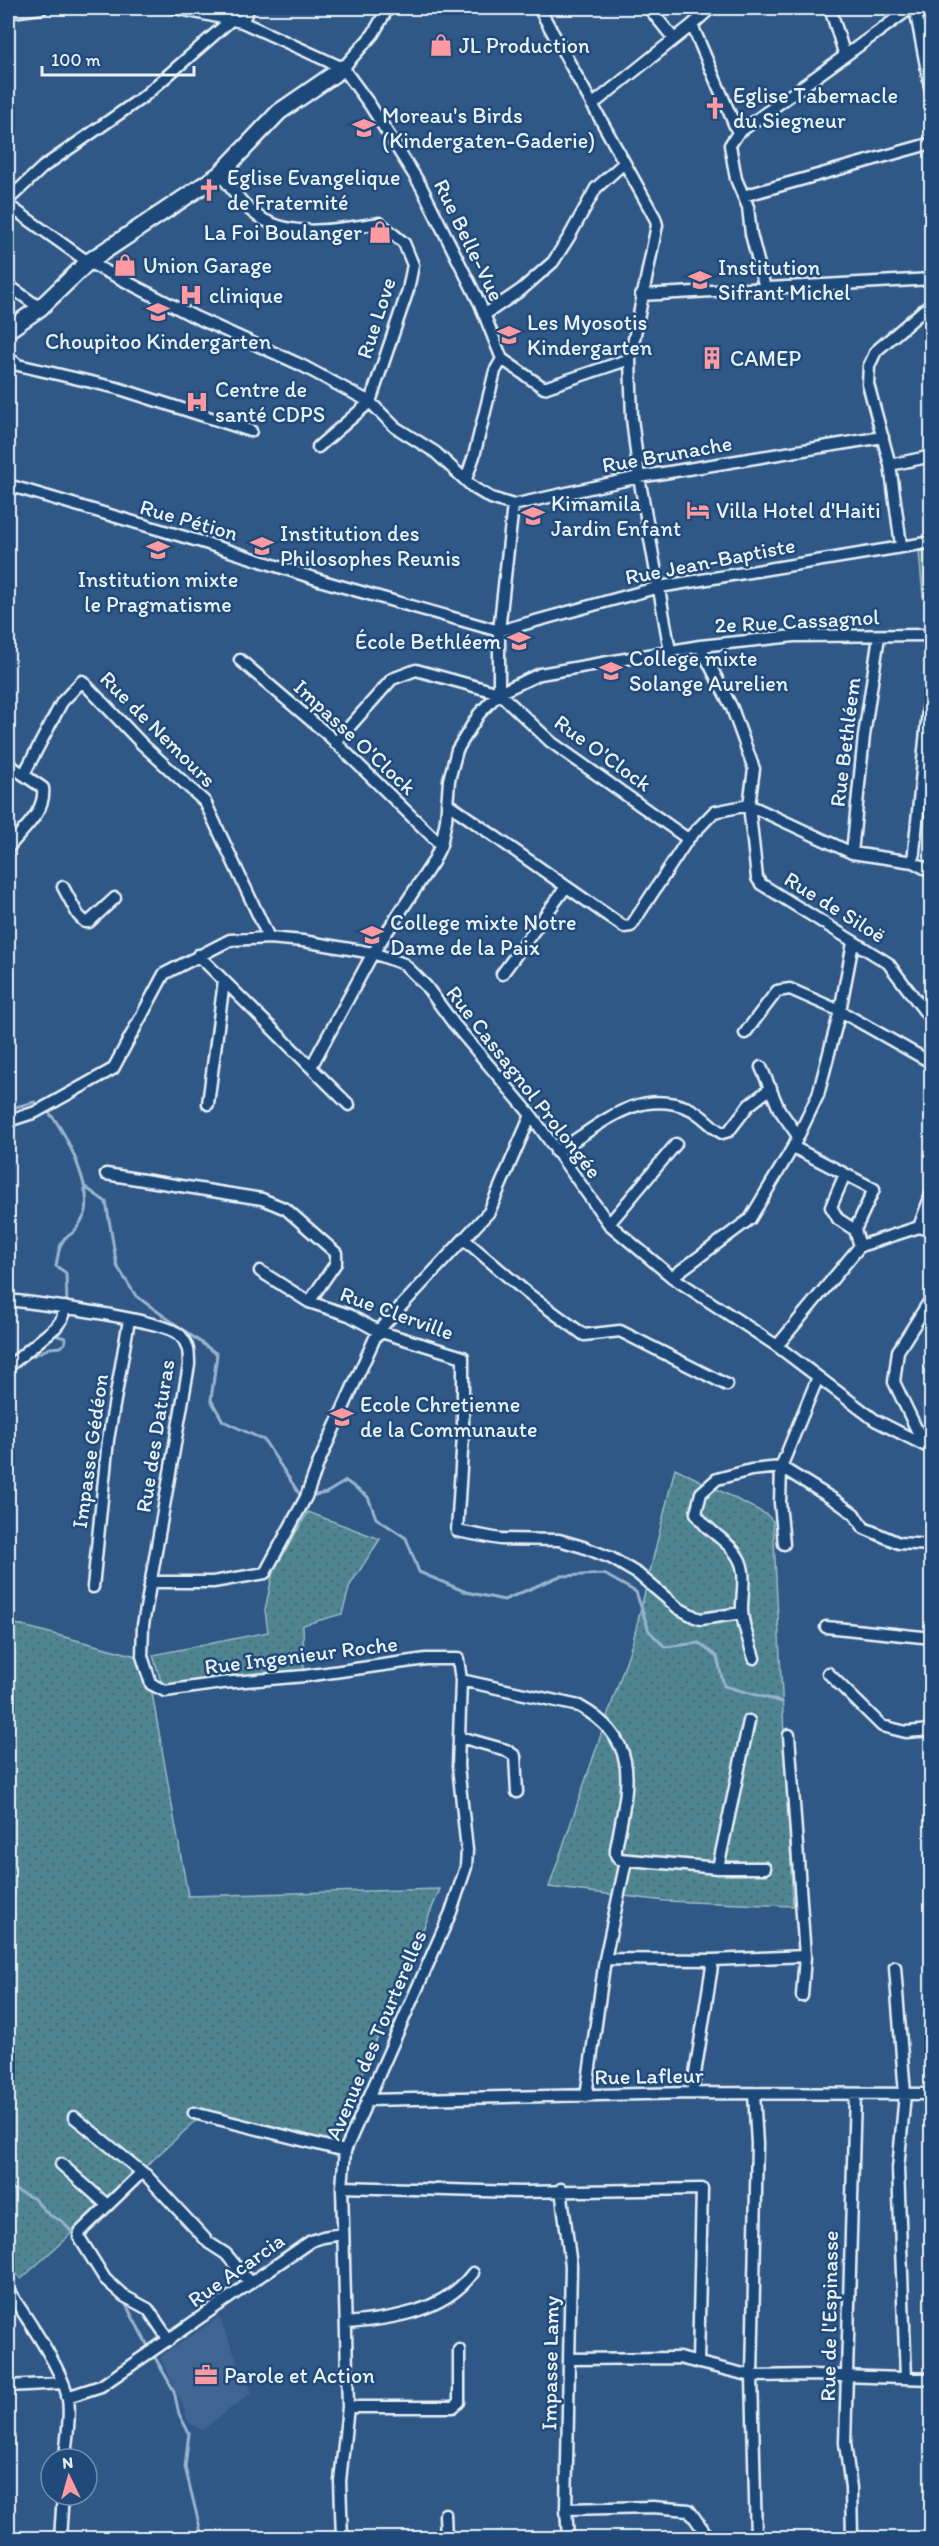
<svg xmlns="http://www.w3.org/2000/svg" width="939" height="2546" font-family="Itim,sans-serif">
	<defs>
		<pattern id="grass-dots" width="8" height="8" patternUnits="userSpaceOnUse" patternTransform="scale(1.5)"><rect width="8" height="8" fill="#4f8491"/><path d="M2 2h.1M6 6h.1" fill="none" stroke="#4b6c75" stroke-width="1.8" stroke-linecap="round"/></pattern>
	</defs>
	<rect width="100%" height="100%" fill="#305887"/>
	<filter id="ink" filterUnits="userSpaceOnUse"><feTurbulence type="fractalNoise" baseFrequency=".0167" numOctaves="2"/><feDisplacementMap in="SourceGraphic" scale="12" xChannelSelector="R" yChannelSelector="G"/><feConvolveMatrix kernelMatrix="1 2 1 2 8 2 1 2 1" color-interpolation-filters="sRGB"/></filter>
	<g filter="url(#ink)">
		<path fill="#3f6592" d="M219 2317 251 2393 202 2430 189 2423 179 2396 160 2357Z"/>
		<path fill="url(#grass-dots)" stroke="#9cbac4" stroke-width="1.5" d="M931 550V594L923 596 919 552Z
			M675 1468 766 1514 773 1521 793 1906 665 1901 549 1887 633 1641Z
			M308 1512 380 1539 350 1585 342 1614 303 1625 304 1671 163 1688 153 1655 268 1632 265 1610 273 1572Z
			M8 1622 136 1656 152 1693 188 1896 440 1889 330 2151 199 2118 21 2279 8 2264Z"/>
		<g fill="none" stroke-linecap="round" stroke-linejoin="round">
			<path stroke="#99b4cd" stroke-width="3" d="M8 1109 35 1102 40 1105
				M45 1109C64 1124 91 1187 86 1211 85 1216 76 1231 71 1234 67 1238 67 1235 64 1239 58 1247 58 1257 56 1266L66 1273 67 1304
				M85 1187 106 1202 117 1266 136 1296 217 1354 211 1400 223 1421 264 1440 302 1498 304 1497
				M26 1359 50 1348 61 1347 65 1343V1338L58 1336V1330
				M310 1496 326 1493 346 1481 368 1497 376 1518 406 1538 419 1572 466 1592 504 1600 560 1576 604 1574 636 1592 649 1631 665 1647 699 1643 717 1657 724 1686 782 1702
				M8 2187 33 2198 49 2215 62 2221 75 2236
				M124 2301 149 2348
				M153 2354 174 2391 179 2414 189 2433 185 2467 202 2536 200 2538"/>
			<g stroke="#e8f1f8" stroke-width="15">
				<path id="street" d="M175 8 242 22 343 68 370 105 421 186 480 304 502 359 495 371 474 456 466 479
					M539 8 655 218 657 225 630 359 632 418 639 477 670 651
					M649 8 674 39
					M830 8 845 56
					M915 8 932 97
					M8 15 12 12 42 8
					M242 22 249 8
					M692 25 738 133
					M343 68 373 34 388 8
					M592 105 692 25 711 8
					M220 174C230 186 239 200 250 210 286 242 338 229 380 223L404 243 413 265 408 290 370 402 318 447
					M743 196 932 143
					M8 200 43 167 143 97 231 20
					M8 205 88 262 193 316 301 365 370 402 395 427 435 452 474 488 491 498 513 505 639 477 883 437
					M8 285 40 308
					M765 288 751 234 748 207 736 179 730 145 738 133 911 8
					M641 295 932 279
					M484 315 521 290 553 262 569 237 596 188 624 163
					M8 357 18 365 117 388 251 431
					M502 359 544 388 630 359
					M890 465 932 456
					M8 485 205 543 326 582 499 631 659 587 932 542
					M901 545 890 465 868 384 869 366 876 351 932 303
					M700 646 732 708 754 769 749 805 757 878 761 884 888 963 932 1021
					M240 660 328 735 441 845
					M499 693V631L513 505
					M335 743 392 679 416 670 499 693 551 742 688 839
					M8 764 43 788C46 812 22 830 8 848
					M24 774 62 702 82 681 142 744 205 802 269 938
					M447 803 624 927 631 926 688 839 714 812 749 805 852 853 913 862 932 872
					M852 853 864 736 879 636
					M913 862 932 670
					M63 887 78 915 85 922H89L115 898
					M198 955 349 1105
					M502 974 566 887
					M745 1033 777 991 790 989 840 1011 932 1063
					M311 1067 373 953 433 862 441 845 446 820 449 780 457 750 479 714 499 693 540 674 700 646 794 636 932 635
					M761 1067 779 1109 798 1136
					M208 1104 224 981
					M8 1121 36 1112 113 1069 164 974 230 940 269 938 303 941 373 953 404 964 426 986 454 1024 531 1115 609 1224 672 1277 777 1346 875 1420 932 1449
					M793 1147 874 1189 855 1230 860 1246
					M556 1152C598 1128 635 1087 688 1108 701 1113 710 1126 722 1133L729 1131 749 1105 771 1088
					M106 1174 262 1199 286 1209 336 1253V1263L309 1302
					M845 1174 831 1207 838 1219 855 1230
					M609 1224 676 1144
					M919 1227 932 1192
					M465 1240 527 1293 584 1335 620 1331 727 1385
					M260 1271 309 1302 349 1315 378 1331 463 1357V1436L457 1531 500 1539 559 1540 583 1547 611 1558 638 1574 678 1608 695 1617 701 1619 742 1613
					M672 1277 750 1219 793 1147 818 1095 840 1011 853 943
					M8 1300C35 1303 166 1320 180 1335 189 1345 189 1353 189 1365L143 1625 142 1656 151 1684 165 1691 222 1683 305 1676 426 1659H458L461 1680 458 1766 467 1850 466 1867 451 1912 345 2151 342 2187 348 2407 340 2481 342 2538
					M777 1346 860 1246 919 1227 932 1231
					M8 1367 56 1327 62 1319 65 1307
					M924 1445 894 1382 898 1351 932 1297
					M784 1544 780 1503 781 1467 818 1377
					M150 1582H213L265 1573 306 1497 318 1464 378 1331 489 1212 531 1115
					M93 1587 108 1440 129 1320
					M826 1627 932 1638
					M754 1658C750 1644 743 1627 742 1612 741 1595 748 1573 738 1557 728 1539 706 1532 696 1513L701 1493 717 1479 751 1470 781 1467 836 1501 854 1514 864 1528 899 1543 932 1545
					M828 1673 882 1726 906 1732 932 1730
					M461 1680 579 1706C644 1742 627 1788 616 1849V1855L619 1859 718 1868H765
					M460 1737 506 1750 515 1756 517 1792
					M718 1868 749 1721
					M605 1959 713 1960 805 1956 789 1735
					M895 1967 905 2094 898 2169 906 2378
					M802 1996 805 1956
					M692 2093 713 1960
					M754 2094 757 2144 752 2376 756 2538
					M586 2096 605 1959 626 1861
					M367 2100 692 2093 932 2094
					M194 2113 345 2151
					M74 2117 143 2173
					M61 2164 107 2205
					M342 2187 521 2192 702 2189 698 2363
					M561 2189 571 2266 566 2509 568 2538
					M8 2290C25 2316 63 2369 68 2399 71 2418 66 2440 65 2459
					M347 2323C391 2319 444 2312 473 2273
					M169 2340 148 2309 124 2296 105 2279 79 2237 80 2232 137 2177 143 2173 146 2175 209 2243 226 2254 250 2283
					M570 2359 679 2358 752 2376 811 2375 932 2379
					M8 2386 63 2383
					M67 2397 101 2386 311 2241 323 2237 342 2234
					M348 2407H453L459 2402V2350
					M566 2509 653 2507 689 2510 704 2531 705 2538
					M445 2514 446 2538
					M60 2538 63 2495
					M852 2538 851 2488 845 2443 855 2094"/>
			</g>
			<g stroke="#e8f1f8" stroke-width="20">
				<path id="secondary" d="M8 330 40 308 88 262 220 174 279 112 343 68"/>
			</g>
			<use href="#street" stroke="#1f4a7a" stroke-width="10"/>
			<use href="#secondary" stroke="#1f4a7a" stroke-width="15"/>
		</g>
	</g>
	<defs>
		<g id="shop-bare" transform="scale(1.8)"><path d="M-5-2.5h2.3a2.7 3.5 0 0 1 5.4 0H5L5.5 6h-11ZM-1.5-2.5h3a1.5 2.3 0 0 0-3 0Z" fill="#ff9aa2" stroke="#1f4a7a" stroke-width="2.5" paint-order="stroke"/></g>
		<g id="church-bare" transform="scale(1.8)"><path d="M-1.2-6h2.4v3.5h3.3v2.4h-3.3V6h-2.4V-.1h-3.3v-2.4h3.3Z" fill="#ff9aa2" stroke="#1f4a7a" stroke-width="2.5" paint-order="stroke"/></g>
		<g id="school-bare" transform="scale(1.8)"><path d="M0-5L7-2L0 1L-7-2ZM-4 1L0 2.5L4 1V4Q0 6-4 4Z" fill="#ff9aa2" stroke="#1f4a7a" stroke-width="2.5" paint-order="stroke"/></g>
		<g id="hospital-bare" transform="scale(1.8)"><path d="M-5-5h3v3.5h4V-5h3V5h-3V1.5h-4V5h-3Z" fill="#ff9aa2" stroke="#1f4a7a" stroke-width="2.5" paint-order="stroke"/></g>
		<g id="building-bare" transform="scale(1.8)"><path d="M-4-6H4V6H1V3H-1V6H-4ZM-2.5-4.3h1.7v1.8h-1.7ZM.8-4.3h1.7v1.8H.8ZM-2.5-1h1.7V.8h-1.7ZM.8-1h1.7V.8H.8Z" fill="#ff9aa2" stroke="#1f4a7a" stroke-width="2.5" paint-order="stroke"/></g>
		<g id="hotel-bare" transform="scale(1.8)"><path d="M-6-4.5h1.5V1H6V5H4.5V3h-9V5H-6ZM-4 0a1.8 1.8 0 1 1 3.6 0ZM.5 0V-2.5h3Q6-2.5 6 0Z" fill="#ff9aa2" stroke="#1f4a7a" stroke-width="2.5" paint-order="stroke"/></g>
		<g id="university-bare" transform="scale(1.8)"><path d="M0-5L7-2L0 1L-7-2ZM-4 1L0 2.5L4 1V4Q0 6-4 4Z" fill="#ff9aa2" stroke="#1f4a7a" stroke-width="2.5" paint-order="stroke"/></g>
		<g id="office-bare" transform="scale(1.8)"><path d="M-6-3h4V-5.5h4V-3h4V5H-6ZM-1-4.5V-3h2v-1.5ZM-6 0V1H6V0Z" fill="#ff9aa2" stroke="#1f4a7a" stroke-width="2.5" paint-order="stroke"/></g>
	</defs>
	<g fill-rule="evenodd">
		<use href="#shop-bare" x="441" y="45"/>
		<use href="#church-bare" x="715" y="108"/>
		<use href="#school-bare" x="364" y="128"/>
		<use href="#church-bare" x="209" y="190"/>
		<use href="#shop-bare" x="380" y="232"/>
		<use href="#shop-bare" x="125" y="265"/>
		<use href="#school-bare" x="700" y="280"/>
		<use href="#hospital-bare" x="191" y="295"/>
		<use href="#school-bare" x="158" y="312"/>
		<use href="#school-bare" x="509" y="335"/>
		<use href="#building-bare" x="712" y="358"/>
		<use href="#hospital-bare" x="197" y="402"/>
		<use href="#hotel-bare" x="698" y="510"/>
		<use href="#school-bare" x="533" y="516"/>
		<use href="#university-bare" x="262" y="546"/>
		<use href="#school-bare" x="158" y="550"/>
		<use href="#school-bare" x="519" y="641"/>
		<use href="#school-bare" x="611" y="671"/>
		<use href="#school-bare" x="372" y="935"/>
		<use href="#school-bare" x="342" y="1417"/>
		<use href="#office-bare" x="206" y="2375"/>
	</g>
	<g text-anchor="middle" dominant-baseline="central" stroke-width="5" stroke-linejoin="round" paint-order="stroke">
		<g font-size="22" fill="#e8f1f8" stroke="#1f4a7a" text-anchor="start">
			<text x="459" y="45">JL Production</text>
			<text x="733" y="95">Eglise Tabernacle<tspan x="733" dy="25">du Siegneur</tspan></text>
			<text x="382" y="115">Moreau's Birds<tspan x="382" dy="25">(Kindergaten-Gaderie)</tspan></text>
			<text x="227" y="177">Eglise Evangelique<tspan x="227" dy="25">de Fraternité</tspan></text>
			<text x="362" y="232" text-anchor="end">La Foi Boulanger</text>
			<text x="143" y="265">Union Garage</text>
			<text x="718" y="267">Institution<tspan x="718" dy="25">Sifrant Michel</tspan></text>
			<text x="209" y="295">clinique</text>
			<text x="527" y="322">Les Myosotis<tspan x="527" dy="25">Kindergarten</tspan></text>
			<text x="158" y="341" text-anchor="middle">Choupitoo Kindergarten</text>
			<text x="730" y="358">CAMEP</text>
			<text x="215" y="389">Centre de<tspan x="215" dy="25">santé CDPS</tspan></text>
			<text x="551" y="503">Kimamila<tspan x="551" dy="25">Jardin Enfant</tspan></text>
			<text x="716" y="510">Villa Hotel d'Haiti</text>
			<text x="280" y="533">Institution des<tspan x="280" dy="25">Philosophes Reunis</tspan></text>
			<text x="158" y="579" text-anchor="middle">Institution mixte<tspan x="158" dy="25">le Pragmatisme</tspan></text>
			<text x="501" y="641" text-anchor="end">École Bethléem</text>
			<text x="629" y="658">College mixte<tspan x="629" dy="25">Solange Aurelien</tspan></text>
			<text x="390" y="922">College mixte Notre<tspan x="390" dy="25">Dame de la Paix</tspan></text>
			<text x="360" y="1404">Ecole Chretienne<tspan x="360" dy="25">de la Communaute</tspan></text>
			<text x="224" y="2375">Parole et Action</text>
		</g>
		<g font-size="22" fill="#e8f1f8" stroke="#1f4a7a">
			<text transform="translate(469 240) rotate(64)">Rue Belle-Vue</text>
			<text transform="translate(376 318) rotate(-72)">Rue Love</text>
			<text transform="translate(667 454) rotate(-10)">Rue Brunache</text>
			<text transform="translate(189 520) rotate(16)">Rue Pétion</text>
			<text transform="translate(710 561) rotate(-11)">Rue Jean-Baptiste</text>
			<text transform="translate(797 621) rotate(-3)">2e Rue Cassagnol</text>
			<text transform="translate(158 729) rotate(45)">Rue de Nemours</text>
			<text transform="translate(355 737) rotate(43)">Impasse O'Clock</text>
			<text transform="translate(845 742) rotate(-83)">Rue Bethléem</text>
			<text transform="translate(603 753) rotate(36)">Rue O'Clock</text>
			<text transform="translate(835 907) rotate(32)">Rue de Siloë</text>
			<text transform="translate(524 1082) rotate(52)">Rue Cassagnol Prolongée</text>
			<text transform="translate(397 1313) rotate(20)">Rue Clerville</text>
			<text transform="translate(155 1436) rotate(-81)">Rue des Daturas</text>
			<text transform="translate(90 1451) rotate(-82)">Impasse Gédéon</text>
			<text transform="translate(301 1655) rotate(-7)">Rue Ingenieur Roche</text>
			<text transform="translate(376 2035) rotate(-67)">Avenue des Tourterelles</text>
			<text transform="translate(649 2076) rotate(-1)">Rue Lafleur</text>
			<text transform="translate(236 2270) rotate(-35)">Rue Acarcia</text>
			<text transform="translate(829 2316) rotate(-89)">Rue de l'Espinasse</text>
			<text transform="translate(550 2363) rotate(-89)">Impasse Lamy</text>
		</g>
	</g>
	<rect width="939" height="2546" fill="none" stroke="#1f4a7a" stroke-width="30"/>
	<rect x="15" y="15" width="909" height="2516" fill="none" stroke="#e8f1f8" stroke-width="2" filter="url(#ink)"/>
	<g transform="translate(69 2477) rotate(355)"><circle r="28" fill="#1f4a7a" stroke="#6f8dac" stroke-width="1.5"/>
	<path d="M0-4.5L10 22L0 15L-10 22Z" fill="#ff9aa2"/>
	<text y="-9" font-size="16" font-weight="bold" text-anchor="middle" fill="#e8f1f8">N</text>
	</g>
	<path d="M42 66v9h152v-9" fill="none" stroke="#e8f1f8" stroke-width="3"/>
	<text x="51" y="66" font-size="18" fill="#e8f1f8" stroke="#1f4a7a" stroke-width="4.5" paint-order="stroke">100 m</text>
</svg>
